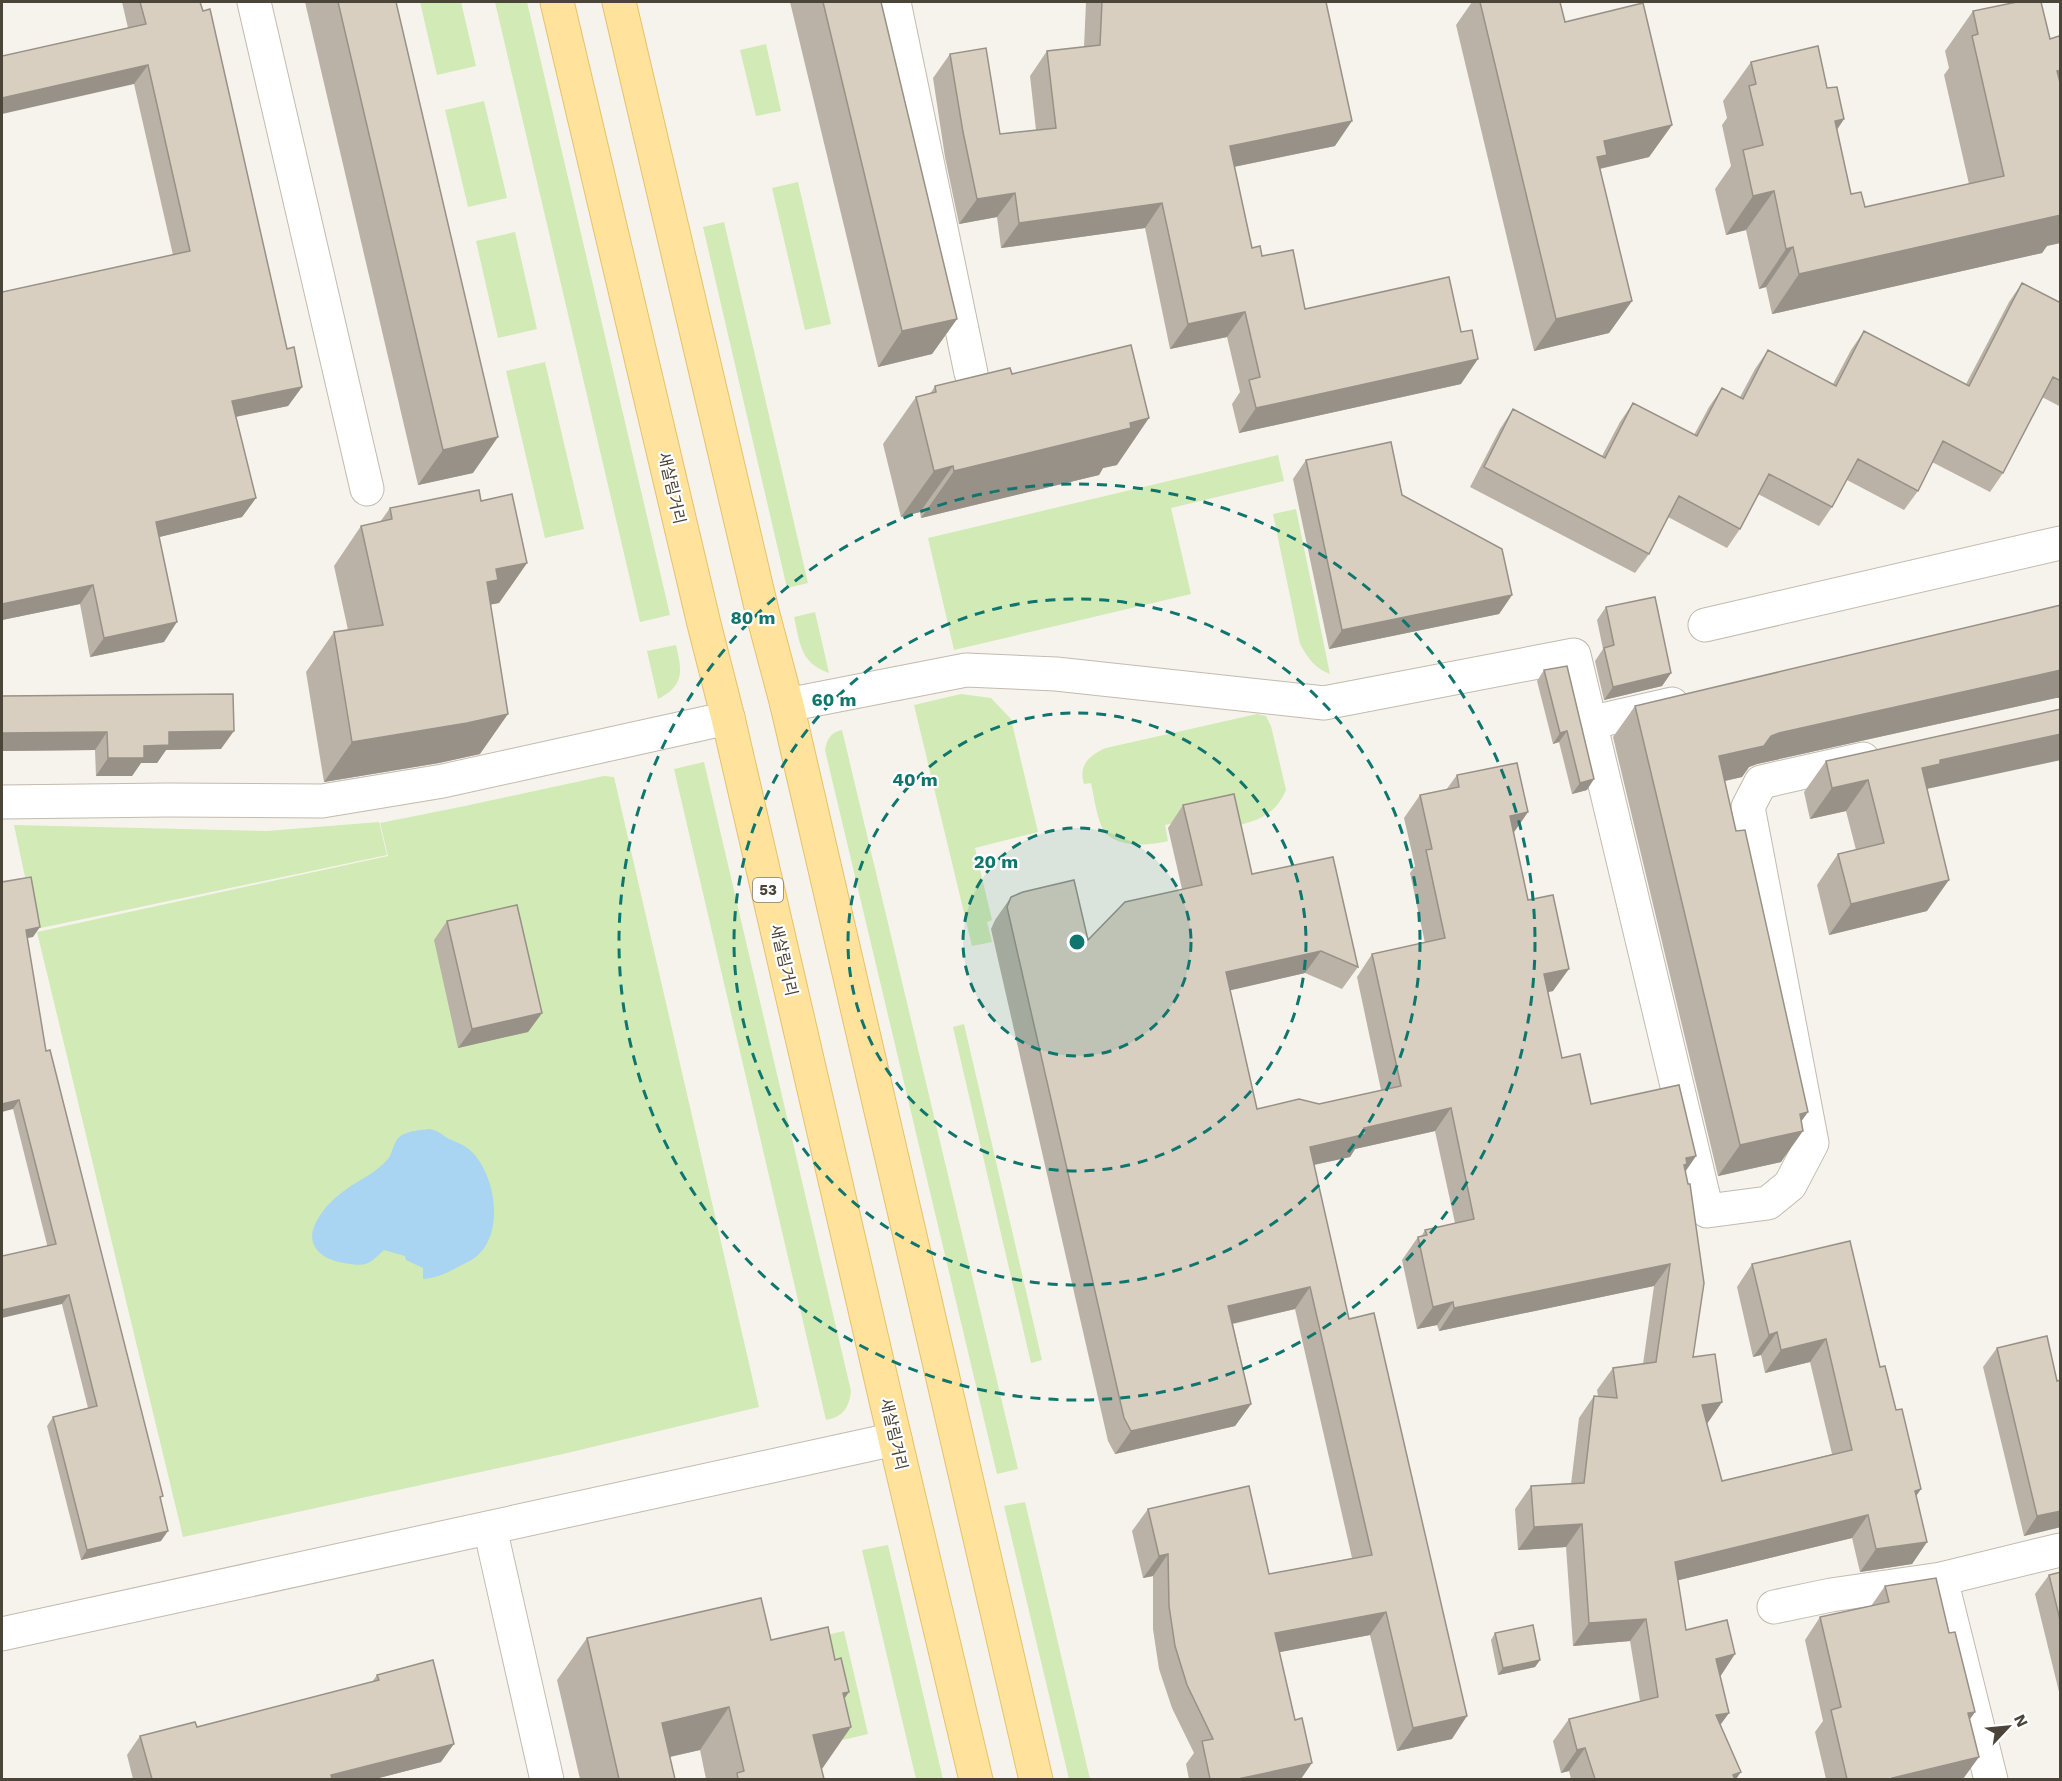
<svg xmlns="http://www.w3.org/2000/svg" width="2062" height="1781" font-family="'Work Sans','Noto Sans KR',sans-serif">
	<rect width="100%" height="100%" fill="#f6f3ec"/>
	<path fill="#d2eab5" d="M420 2H461L476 66 437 75Z
		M495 2H527L670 615 640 622Z
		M766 44 781 111 756 116 740 50Z
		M484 101 507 198 468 207 445 110Z
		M798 182 831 324 805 330 772 188Z
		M724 222 808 583 787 588 703 227Z
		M515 232 537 329 498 338 476 241Z
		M545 362 584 529 545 538 506 371Z
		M1278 455 1284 481 1171 508 1191 594 954 650 928 538Z
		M1296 509 1330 674C1314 668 1308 658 1300 644L1273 514Z
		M815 612 829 673C800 663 800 643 794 617Z
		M676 645C682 671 685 685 658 699L647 651Z
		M961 694 991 698 1011 719 1038 832 975 848 992 920 987 922 992 942 972 946 914 705Z
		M1257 714 1266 716 1271 726 1286 790C1273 820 1251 822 1222 829L1218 813 1165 825 1168 841C1148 846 1110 849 1101 825 1096 812 1094 797 1091 783L1084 784C1078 766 1089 755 1106 748Z
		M842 730 1018 1469 997 1474 825 750C827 739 831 732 842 730Z
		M704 762 851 1391C849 1408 843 1417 826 1420L674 769Z
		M604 776 614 777 759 1407 563 1454 183 1537 37 932 388 856 380 823 460 807Z
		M379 822 387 855 36 929 14 825 267 831Z
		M964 1024 1042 1360 1031 1363 953 1027Z
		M1025 1502 1090 1779H1069L1004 1506Z
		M888 1545 943 1779H916L862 1550Z
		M844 1631 868 1734 843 1740 818 1637Z"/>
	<path fill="#a9d4f2" d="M429 1129C438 1130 442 1135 449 1139 456 1142 464 1145 470 1150 495 1173 505 1230 478 1255 473 1260 465 1263 458 1267 447 1273 436 1278 423 1279V1268L406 1260 405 1256 384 1250C368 1265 366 1267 344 1263 332 1261 319 1256 314 1245 306 1228 327 1204 340 1194 354 1182 376 1174 388 1159 394 1151 393 1140 402 1135 410 1131 420 1130 429 1129Z"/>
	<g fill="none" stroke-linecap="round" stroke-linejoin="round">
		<g stroke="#c2bbae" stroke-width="35">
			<path id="minor" d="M254 2 367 489
				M894 2 971 373
				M1705 625 2060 543
				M787 705 966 670 1056 674 1324 703 1574 655 1707 1211 1768 1203 1790 1185 1812 1143 1748 807 1761 782 1863 759
				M1589 723 1672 704
				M2 802 167 800 322 801 443 781 728 718
				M490 1528 547 1780
				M1941 1579 1991 1780
				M1774 1607 1831 1595 1941 1579 2060 1550
				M2 1634 895 1439"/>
		</g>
		<g stroke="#e6c16a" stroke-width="35">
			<path id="major" d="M557 2 704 624 728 718 895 1439 976 1780
				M619 2 762 611 787 705 1036 1780"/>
		</g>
		<use href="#minor" stroke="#fff" stroke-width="33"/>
		<use href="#major" stroke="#ffe39c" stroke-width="33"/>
	</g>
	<path fill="#bab2a6" d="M122 2H200L287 349 302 387 288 406 236 417 256 498 242 517 159 537 164 642 90 657 80 604 2 620V292L173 255 134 84 128 28Z
		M305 2H396L473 473 418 485Z
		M790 2H881L957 319 932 354 878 367Z
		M1086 2H1326L1335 146 1234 167 1252 248 1262 256 1305 309 1461 384 1239 433 1232 404 1240 392 1227 337 1170 349 1145 228 1001 248 997 217 959 224 945 157 933 78 950 54 1000 134 1036 130 1030 76 1047 51 1084 47Z
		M1472 2H1560L1565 22 1672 125 1649 157 1600 169 1632 301 1609 333 1534 351 1456 25Z
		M1973 11 2059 80 2047 246 2042 253 1772 314 1766 287 1759 289 1746 230 1726 235 1715 189 1731 166 1722 125 1727 118 1723 101 1751 62 1827 88 1844 119 1837 130 1851 194 1865 207 1969 184 1944 75 1949 68 1945 51Z
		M2022 283 2061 303V407L2042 397 2003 473 1990 492 1932 462 1918 491 1904 510 1847 480 1832 507 1819 526 1758 494 1740 529 1727 548 1668 517 1649 554 1635 573 1470 487 1500 429 1513 409 1602 456 1620 422 1633 403 1694 435 1709 407 1722 388 1740 397 1755 369 1768 350 1833 384 1851 350 1864 331 1966 384 2009 302Z
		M1012 374 1117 465 1103 468 1099 475 921 518 920 512 901 517 883 444 916 397 930 394 935 386Z
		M1306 460 1402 495 1512 595 1499 614 1329 649 1293 479Z
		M481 501 527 563 499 603 490 604 480 754 439 763 324 782 306 672 334 632 348 630 334 566 361 526 380 522 390 508Z
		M2061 605V698H2056L1757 764 1749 767 1742 777 1725 781 1736 831 1808 1112 1801 1121 1781 1162 1718 1176 1613 737 1635 706Z
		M1606 607 1671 673 1662 686 1604 700 1595 661 1603 649 1597 620Z
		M1567 666 1587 790 1572 794 1559 742 1553 744 1537 681 1544 670Z
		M2 696 221 749 166 750 157 763H141L132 776H96L95 750 2 751Z
		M1826 761 1927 789V911L1829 935 1817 885 1838 854 1856 850 1846 811 1810 819 1804 792Z
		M1457 775 1528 812 1513 833 1528 900 1553 991 1548 992 1562 1058 1591 1104 1696 1156 1685 1172 1693 1357 1722 1402 1707 1424 1722 1481 1832 1454 1810 1362 1765 1373 1761 1355 1753 1357 1737 1287 1752 1264 1880 1367 1896 1410 1921 1489 1916 1496 1927 1542 1912 1564 1860 1572 1852 1538 1678 1580 1686 1630 1720 1676 1729 1713 1720 1724 1736 1779H1571L1569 1771 1561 1773 1553 1741 1569 1719 1640 1701 1630 1641 1573 1646 1566 1547 1518 1550 1515 1509 1531 1486 1571 1484 1579 1418 1594 1396H1598L1597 1390 1613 1368 1643 1364 1654 1286 1439 1331 1437 1325 1417 1329 1402 1260 1418 1237H1421L1425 1230 1455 1223 1435 1131 1355 1149 1350 1157 1314 1165 1349 1319 1452 1739 1397 1751 1370 1635 1279 1652 1301 1779H1189L1186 1764 1194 1753 1172 1708 1159 1669 1153 1629V1576L1143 1578 1132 1531 1148 1509 1269 1574 1352 1558 1295 1309 1233 1324 1251 1404 1235 1426 1115 1454 1108 1441 991 929 995 920 1011 897 1088 940 1182 889 1168 828 1183 805 1252 874 1358 967 1342 989 1305 973 1230 990 1257 1109 1319 1104 1381 1090 1357 977 1372 954 1425 943 1410 873 1415 866 1404 818 1420 795 1446 790Z
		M2 882 33 937 27 938 46 1051 160 1500 161 1541 81 1560 47 1426 53 1417 88 1408 13 1109Z
		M447 921 542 1013 528 1032 458 1048 434 940Z
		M1997 1348 2057 1381 2061 1527 2024 1536 1983 1367Z
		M2061 1572V1700L2035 1594 2049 1575Z
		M1885 1586 1949 1633 1975 1712 1970 1719 1963 1779H1826L1815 1732 1823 1721 1805 1640 1820 1617 1871 1606Z
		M1495 1633 1540 1660 1535 1667 1498 1675 1491 1640Z
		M587 1638 845 1698 821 1769 824 1779H706L700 1750 670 1757 675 1779H580L557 1680Z
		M377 1675 441 1762 375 1779H133L127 1755 140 1736 197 1727 372 1682Z"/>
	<path fill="#979187" d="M148 65 134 84 2 114V98Z
		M2061 70V78L2039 108 2057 71Z
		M1844 119 1817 158 1835 121Z
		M1352 121 1335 146 1213 171 1230 146Z
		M1672 125 1649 157 1598 169 1585 187 1604 141Z
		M1774 191 1746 230 1726 235 1753 196Z
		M1015 193 997 217 959 224 977 199Z
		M1162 203 1145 228 1001 248 1019 223Z
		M2061 211V243L2047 246 2042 253 1772 314 1799 274Z
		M1793 247 1766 287 1759 289 1786 249Z
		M1632 301 1609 333 1534 351 1556 319Z
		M1245 312 1227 337 1170 349 1188 324Z
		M957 319 932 354 878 367 902 331Z
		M1478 359 1461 384 1239 433 1256 408Z
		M302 387 288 406 219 420 232 401Z
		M1149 418 1117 465 1103 468 1099 475 921 518 954 471 1130 423Z
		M498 437 473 473 418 485 443 450Z
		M953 466 920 512 901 517 934 471Z
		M256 498 242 517 143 541 156 522Z
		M527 563 499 603 479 607 459 622 496 569Z
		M93 585 80 604 2 620V604Z
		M1512 595 1499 614 1329 649 1342 630Z
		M177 622 164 642 90 657 104 638Z
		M2061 670V698H2056L1757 764 1749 767 1771 736 1779 733Z
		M1671 673 1662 686 1604 700 1613 687Z
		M508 714 480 754 439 763 324 782 352 742Z
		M234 731 221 749 166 750 157 763H141L132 776H96L108 758 169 732Z
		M1567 731 1559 742 1553 744 1560 733Z
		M107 732 95 750 2 751V733Z
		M2061 734V760L1922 790V768L1940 760Z
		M1764 746 1742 777 1697 787 1719 756Z
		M1594 779 1587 790 1572 794 1580 783Z
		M1868 780 1846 811 1810 819 1832 788Z
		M1528 812 1512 835 1510 816Z
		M1949 880 1927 911 1829 935 1851 904Z
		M40 927 33 937 19 939 26 930Z
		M1321 951 1305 973 1210 995 1226 972Z
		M1569 969 1553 991 1528 996 1544 974Z
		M542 1013 528 1032 458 1048 472 1029Z
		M19 1100 13 1109 2 1112V1104Z
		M1451 1108 1435 1131 1355 1149 1350 1157 1294 1169 1310 1147 1364 1128Z
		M1808 1112 1793 1133 1803 1131 1781 1162 1718 1176 1740 1145 1800 1114Z
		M1696 1156 1680 1179 1686 1158Z
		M1670 1264 1654 1286 1439 1331 1454 1308Z
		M1310 1287 1295 1309 1213 1328 1228 1306Z
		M69 1295 62 1304 2 1318V1310Z
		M1453 1302 1437 1325 1417 1329 1433 1307Z
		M1777 1332 1761 1355 1753 1357 1769 1335Z
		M1826 1339 1810 1362 1765 1373 1781 1350Z
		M1722 1402 1706 1425 1702 1405Z
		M1251 1404 1235 1426 1115 1454 1131 1431Z
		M1921 1489 1905 1512 1915 1491Z
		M2061 1511V1527L2024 1536 2037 1516Z
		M1868 1515 1852 1538 1659 1585 1675 1562Z
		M1582 1524 1566 1547 1518 1550 1534 1527Z
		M168 1531 161 1541 81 1560 87 1550Z
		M1927 1542 1912 1564 1860 1572 1876 1549Z
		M1168 1554 1153 1576 1143 1578 1159 1556Z
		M1386 1612 1370 1635 1259 1656 1275 1633Z
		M1646 1619 1630 1641 1573 1646 1589 1623Z
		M1735 1654 1720 1677 1716 1659Z
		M1540 1660 1535 1667 1498 1675 1503 1668Z
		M849 1692 820 1734 851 1727 822 1769 783 1778 843 1693Z
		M729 1707 700 1750 633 1765 662 1723Z
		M1975 1712 1959 1734 1968 1713Z
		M1729 1713 1713 1735 1716 1715Z
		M1467 1716 1452 1739 1397 1751 1413 1728Z
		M454 1744 441 1762 375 1779H328L331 1775Z
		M1585 1748 1569 1771 1561 1773 1577 1750Z
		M1979 1757 1963 1779H1891L1892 1778Z
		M1312 1763 1301 1779H1238Z
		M1741 1772 1736 1779H1730L1733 1775Z"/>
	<path fill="#d8cfc1" stroke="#979187" stroke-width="1.5" d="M140 2H200L203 11 210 9 287 349 294 347 302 387 232 401 256 498 156 522 177 622 104 638 93 585 2 604V292L190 251 148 65 2 98V56L146 24Z
		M338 2H396L498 437 443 450Z
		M823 2H881L957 319 902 331Z
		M1102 2H1326L1352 121 1230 146 1252 248 1260 246 1262 256 1293 250 1305 309 1449 277 1461 332 1472 330 1478 359 1256 408 1249 380 1260 377 1245 312 1188 324 1162 203 1019 223 1015 193 977 199 963 132 950 54 986 48 1000 134 1056 128 1047 51 1100 45Z
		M1480 2H1560L1565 22 1643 3 1672 125 1604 141 1607 155 1597 157 1632 301 1556 319Z
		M2017 2H2041L2050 39 2059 36 2061 42V70L2057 71 2061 86V215L1799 274 1793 247 1786 249 1774 191 1753 196 1743 150 1763 145 1749 86 1756 84 1751 62 1818 46 1827 88 1837 87 1844 119 1835 121 1851 194 1861 192 1865 207 2004 176 1972 36 1978 34 1973 11Z
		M2022 283 2061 303V381L2053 377 2003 473 1943 441 1918 491 1858 459 1832 507 1769 474 1740 529 1679 496 1649 554 1484 467 1513 409 1605 458 1633 403 1697 436 1722 388 1743 399 1768 350 1836 386 1864 331 1969 386Z
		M1131 345 1149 418 1130 423 1131 428 954 471 953 466 934 471 916 397 936 392 935 386 981 375 1010 368 1012 374Z
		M1391 442 1402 495 1502 549 1512 595 1342 630 1306 460Z
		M479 490 481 501 512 494 527 563 496 569 498 580 487 582 508 714 467 723 352 742 334 632 383 625 361 526 392 519 390 508Z
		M1655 597 1671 673 1613 687 1604 648 1614 645 1606 607Z
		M2061 605V670L1779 733 1771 736 1764 746 1719 756 1736 831 1745 830 1808 1112 1800 1114 1803 1131 1740 1145 1635 706Z
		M1567 666 1594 779 1580 783 1567 731 1560 733 1544 670Z
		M233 694 234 731 169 732V745L144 746V758H108L107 732 2 733V696Z
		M2061 709V734L1940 760V764L1922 768 1949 880 1851 904 1838 854 1884 843 1868 780 1832 788 1826 761Z
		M1517 763 1528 812 1510 816 1528 900 1553 895 1569 969 1544 974 1562 1058 1580 1054 1591 1104 1679 1085 1696 1156 1686 1158 1687 1164 1684 1165 1688 1184H1690L1704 1283 1693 1357 1715 1354 1722 1402 1702 1405 1722 1481 1852 1450 1826 1339 1781 1350 1777 1332 1769 1335 1752 1264 1850 1241 1880 1367 1885 1366 1896 1410 1902 1409 1921 1489 1915 1491 1927 1542 1876 1549 1868 1515 1675 1562 1686 1630 1727 1620 1735 1654 1716 1659 1729 1713 1716 1715 1741 1772 1733 1775 1735 1779H1595L1585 1748 1577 1750 1569 1719 1658 1697 1646 1619 1589 1623 1582 1524 1534 1527 1531 1486 1584 1483 1594 1396 1617 1398 1613 1368 1656 1362 1670 1264 1454 1308 1453 1302 1433 1307 1418 1237 1427 1235 1425 1230 1474 1219 1451 1108 1364 1128 1366 1134 1310 1147 1349 1319 1374 1313 1467 1716 1413 1728 1386 1612 1275 1633 1295 1720 1302 1718 1312 1763 1238 1779H1210L1202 1741 1213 1739 1187 1685 1175 1646 1169 1606 1168 1554 1159 1556 1148 1509 1249 1486 1269 1574 1372 1555 1310 1287 1228 1306 1251 1404 1131 1431 1124 1418 1007 907 1011 897 1023 892 1074 880 1088 940 1125 902 1202 885 1183 805 1234 794 1252 874 1333 857 1358 967 1321 951 1226 972 1257 1109 1299 1099 1319 1104 1401 1086 1372 954 1445 938 1426 850 1432 849 1420 795 1459 787 1457 775Z
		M31 877 40 927 26 930 46 1051 50 1050 163 1496 160 1497 168 1531 87 1550 53 1417 97 1406 69 1295 2 1310V1256L56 1244 19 1100 2 1104V882Z
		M517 905 542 1013 472 1029 447 921Z
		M2047 1336 2057 1381 2061 1380V1511L2037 1516 1997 1348Z
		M2061 1572V1624L2049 1575Z
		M1936 1578 1949 1633 1955 1632 1975 1712 1968 1713 1979 1757 1892 1778V1779H1847L1831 1710 1841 1707 1820 1617 1889 1602 1885 1586Z
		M761 1598 771 1640 828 1627 835 1660 841 1658 849 1692 843 1693 851 1727 813 1735 824 1779H738L737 1773 744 1771 729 1707 662 1723 675 1779H619L587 1638Z
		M1533 1625 1540 1660 1503 1668 1495 1633Z
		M433 1660 454 1744 331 1775 332 1779H152L140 1736 195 1722 197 1727 379 1680 377 1675Z"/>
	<circle cx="1077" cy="942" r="114" fill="#0f766e" fill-opacity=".12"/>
	<g fill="none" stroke="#0f766e" stroke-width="3" stroke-dasharray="10 8">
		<circle cx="1077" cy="942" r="114"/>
		<circle cx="1077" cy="942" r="229"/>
		<circle cx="1077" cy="942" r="343"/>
		<circle cx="1077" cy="942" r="458"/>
	</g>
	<g text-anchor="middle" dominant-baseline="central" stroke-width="4.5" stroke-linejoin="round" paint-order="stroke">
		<rect fill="#fff" stroke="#817c74" stroke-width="1.5" x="753" y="878" width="30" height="24" rx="4.5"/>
		<g font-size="15" font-weight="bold" fill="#4b4439">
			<text x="768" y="890">53</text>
		</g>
		<g font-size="16" fill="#4b4439" stroke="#fff">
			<text transform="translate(672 488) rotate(77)">새살림거리</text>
			<text transform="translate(784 960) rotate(77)">새살림거리</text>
			<text transform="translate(894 1434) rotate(77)">새살림거리</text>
		</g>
	</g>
	<circle cx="1077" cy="942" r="9" fill="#0f766e" stroke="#fff" stroke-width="3"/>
	<g font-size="18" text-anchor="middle" font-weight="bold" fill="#0f766e" stroke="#fff" stroke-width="4.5" stroke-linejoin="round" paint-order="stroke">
		<text x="753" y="624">80 m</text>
		<text x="834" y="706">60 m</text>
		<text x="915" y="786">40 m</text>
		<text x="996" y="868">20 m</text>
	</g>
	<rect width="2062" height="1781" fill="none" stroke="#4b4439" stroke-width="6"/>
	<g transform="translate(2008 1727) rotate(64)" stroke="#ffffff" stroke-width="4.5" paint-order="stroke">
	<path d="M0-4.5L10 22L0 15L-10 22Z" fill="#4b4439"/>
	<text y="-9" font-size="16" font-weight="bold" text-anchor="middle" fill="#4b4439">N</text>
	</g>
</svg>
